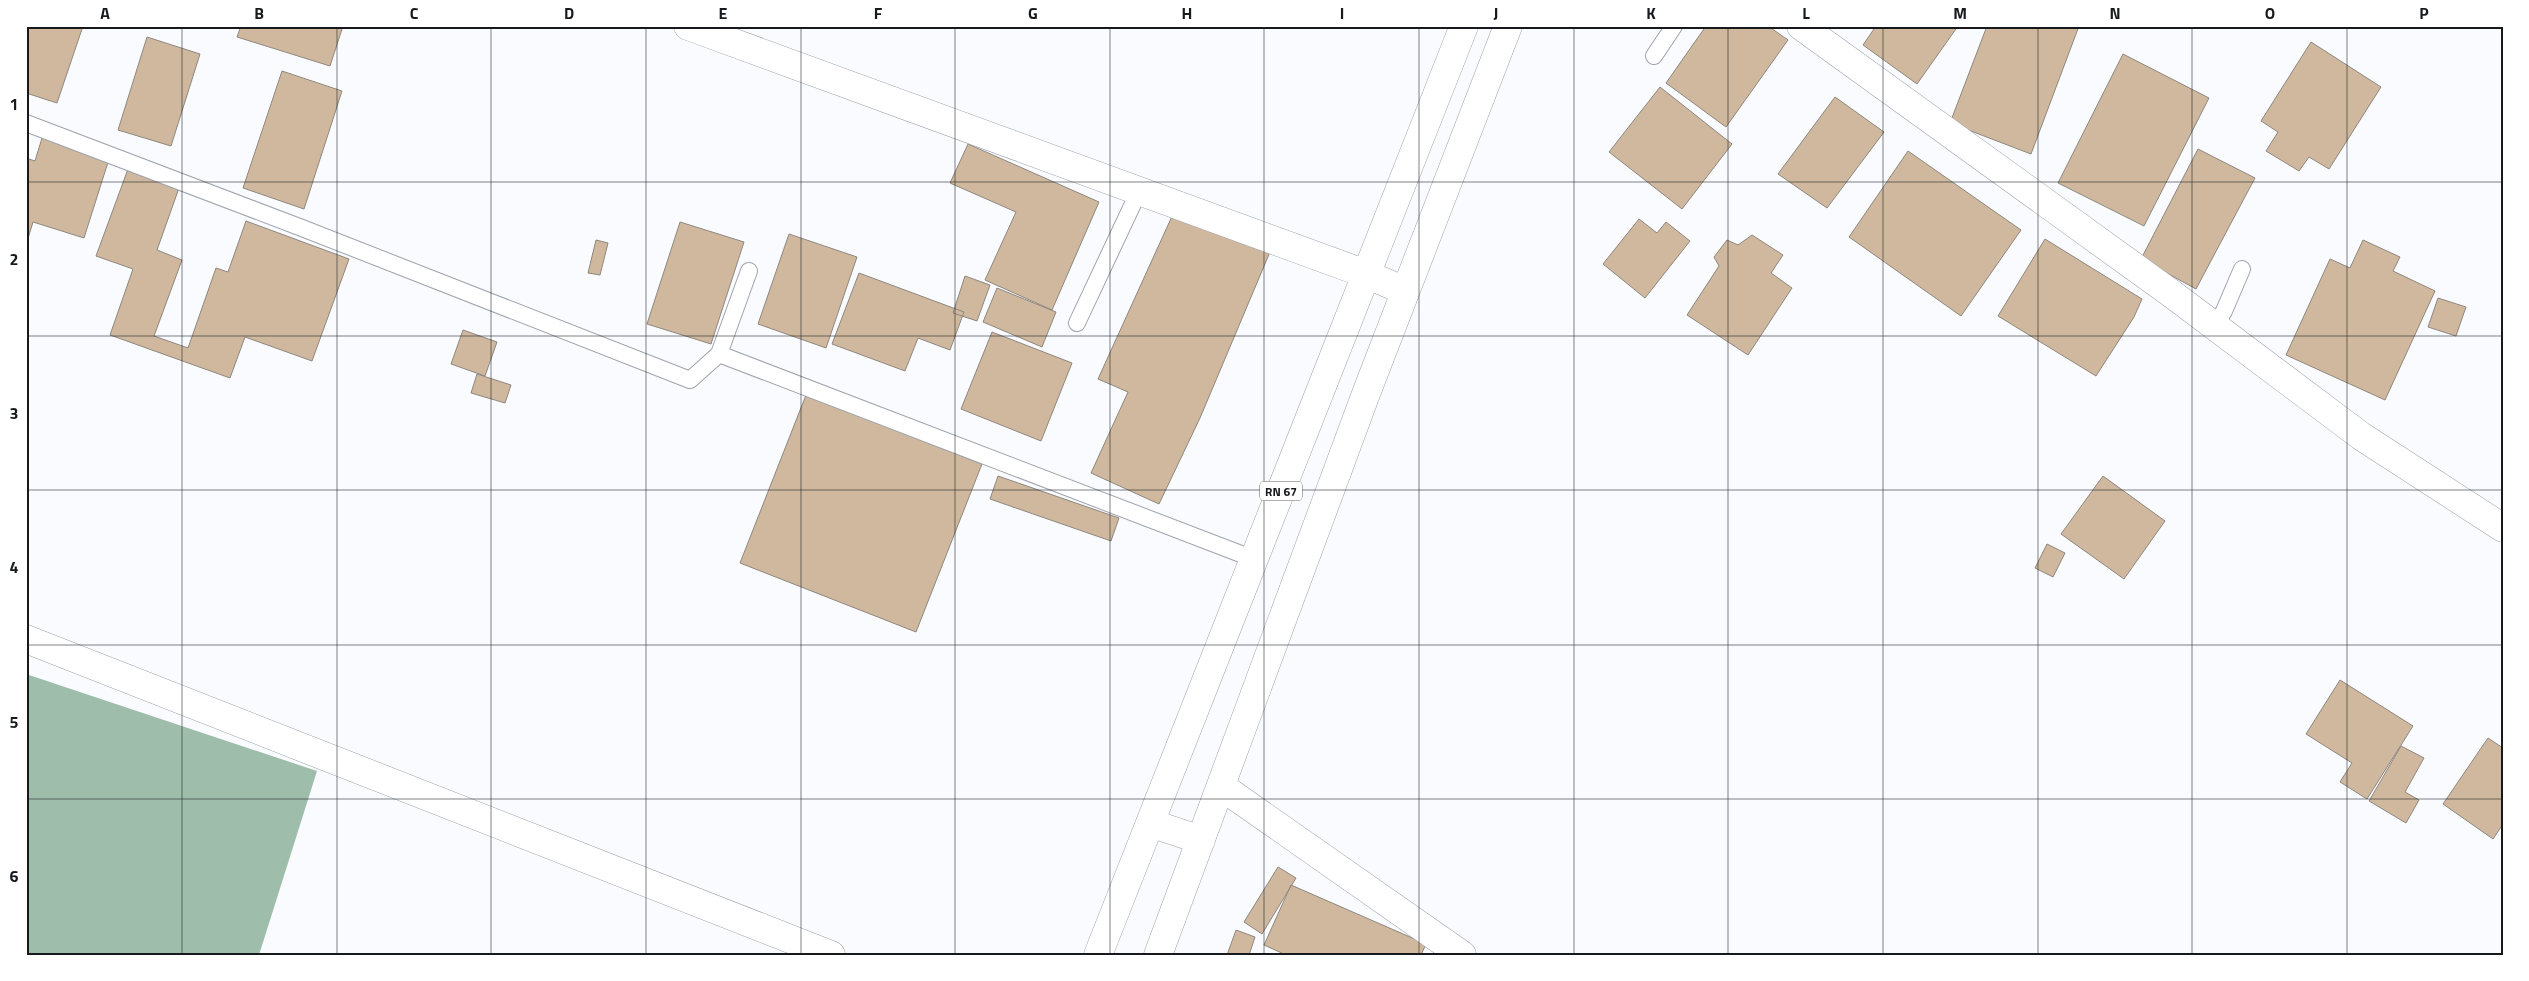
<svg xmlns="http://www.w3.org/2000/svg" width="2529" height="981" font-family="'Titillium Web',sans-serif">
	<rect width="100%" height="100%" fill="#f9fbff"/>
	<path fill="#9ebeab" d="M26 674 317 771 259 955H26Z"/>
	<path fill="#cfb89e" stroke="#8e877f" d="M26 26H83L57 103 26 93Z
		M241 26H343L330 66 237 37Z
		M1706 26H1768L1788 40 1726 127 1666 83Z
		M1876 26H1958L1917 84 1863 45Z
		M1987 26H2079L2031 154 1950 123Z
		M147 37 200 54 171 146 118 130Z
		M2311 42 2381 87 2329 169 2309 157 2299 171 2266 151 2278 132 2261 121Z
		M2123 54 2209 98 2144 226 2058 183Z
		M282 71 342 91 304 209 243 188Z
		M1660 87 1732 144 1682 209 1609 152Z
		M1835 97 1884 132 1827 208 1778 174Z
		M42 138 109 159 84 238 33 222 26 245V158L35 161Z
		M968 144 1099 202 1052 310 985 280 1016 212 950 183Z
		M2198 149 2255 178 2196 289 2141 259Z
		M1908 151 2021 230 1961 316 1849 237Z
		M128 169 179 188 157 250 182 260 154 336 188 348 216 268 228 272 246 221 349 259 312 361 245 337 230 378 110 335 133 269 96 256Z
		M1173 214 1270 252 1200 418 1159 504 1091 473 1128 392 1098 379Z
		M1639 219 1657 233 1666 222 1690 241 1645 298 1603 264Z
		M680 222 744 242 711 344 647 324Z
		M789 234 857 257 826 348 758 324Z
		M1752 235 1783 255 1771 273 1792 288 1748 355 1687 315 1719 266 1714 257 1727 240 1738 245Z
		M2045 239 2142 299 2134 317 2096 376 1998 316Z
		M596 240 608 243 600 275 588 273Z
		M2363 240 2400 257 2393 271 2435 291 2385 400 2286 355 2330 259 2350 268Z
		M859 273 964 312 950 350 918 338 905 371 832 344Z
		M965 276 990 285 977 321 953 313Z
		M997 288 1056 312 1042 347 983 322Z
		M2438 298 2466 307 2456 336 2428 327Z
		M463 330 497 342 485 376 451 364Z
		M992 332 1072 363 1041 441 961 409Z
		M477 374 511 385 505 403 471 393Z
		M806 395 982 464 916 632 740 563Z
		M998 476 1119 518 1111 541 990 499Z
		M2103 476 2165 521 2124 579 2061 534Z
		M2047 544 2065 553 2053 577 2035 568Z
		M2340 680 2413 726 2367 799 2340 782 2352 763 2306 734Z
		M2488 738 2503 748V824L2493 839 2443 804Z
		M2401 746 2424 758 2405 792 2419 800 2406 823 2369 801Z
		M1278 867 1296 878 1262 934 1244 922Z
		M1291 885 1426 944 1421 955H1286L1264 945Z
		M1236 930 1255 937 1249 955H1227Z"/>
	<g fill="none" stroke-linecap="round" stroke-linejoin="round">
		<g stroke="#9ea3ac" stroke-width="18">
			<path id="lane" d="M1654 56 1674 26
				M26 123 302 228 690 380 719 354 1254 559
				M1077 323 1139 191
				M2215 326 2224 311 2242 269
				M719 354 749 271"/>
		</g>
		<g stroke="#9ea3ac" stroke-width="29">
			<path id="street" d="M688 26 1366 274 1405 291
				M1801 26 2172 294 2361 436 2503 528
				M26 639 831 955"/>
		</g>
		<g stroke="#9ea3ac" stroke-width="29">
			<path id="secondary" d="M1222 787 1462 955"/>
		</g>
		<g stroke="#9ea3ac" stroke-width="29">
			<path id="primary" d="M1150 823 1201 840
				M1098 955 1464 26
				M1158 955 1367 391 1508 26"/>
		</g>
		<use href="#lane" stroke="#fff" stroke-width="16"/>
		<use href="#street" stroke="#fff" stroke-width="28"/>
		<use href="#secondary" stroke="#fff" stroke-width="28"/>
		<use href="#primary" stroke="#fff" stroke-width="28"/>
	</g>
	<path fill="none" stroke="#17191d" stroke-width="1" stroke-opacity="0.55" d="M182 26V955M337 26V955M491 26V955M646 26V955M801 26V955M955 26V955M1110 26V955M1264 26V955M1419 26V955M1574 26V955M1728 26V955M1883 26V955M2038 26V955M2192 26V955M2347 26V955M26 182H2503M26 336H2503M26 490H2503M26 645H2503M26 799H2503"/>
	<g text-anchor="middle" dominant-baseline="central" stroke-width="5" stroke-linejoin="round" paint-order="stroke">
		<rect fill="#fff" stroke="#5d5e61" stroke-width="1" x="1260" y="481.5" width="42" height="19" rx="4"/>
		<g font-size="12" font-weight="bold" fill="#17191d">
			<text x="1281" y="491">RN 67</text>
		</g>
	</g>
	<rect width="2529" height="981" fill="none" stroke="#ffffff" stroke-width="55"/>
	<rect x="28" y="28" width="2474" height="926" fill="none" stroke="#17191d" stroke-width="2"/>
	<g font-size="16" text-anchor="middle" font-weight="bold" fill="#17191d">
		<text x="105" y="19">A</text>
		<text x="259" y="19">B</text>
		<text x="414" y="19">C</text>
		<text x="569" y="19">D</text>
		<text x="723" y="19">E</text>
		<text x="878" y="19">F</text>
		<text x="1033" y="19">G</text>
		<text x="1187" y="19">H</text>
		<text x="1342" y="19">I</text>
		<text x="1496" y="19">J</text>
		<text x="1651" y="19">K</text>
		<text x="1806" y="19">L</text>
		<text x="1960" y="19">M</text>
		<text x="2115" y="19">N</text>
		<text x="2270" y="19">O</text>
		<text x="2424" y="19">P</text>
		<text x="14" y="110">1</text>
		<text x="14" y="265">2</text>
		<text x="14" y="419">3</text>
		<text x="14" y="573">4</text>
		<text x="14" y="728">5</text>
		<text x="14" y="882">6</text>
	</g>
</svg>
